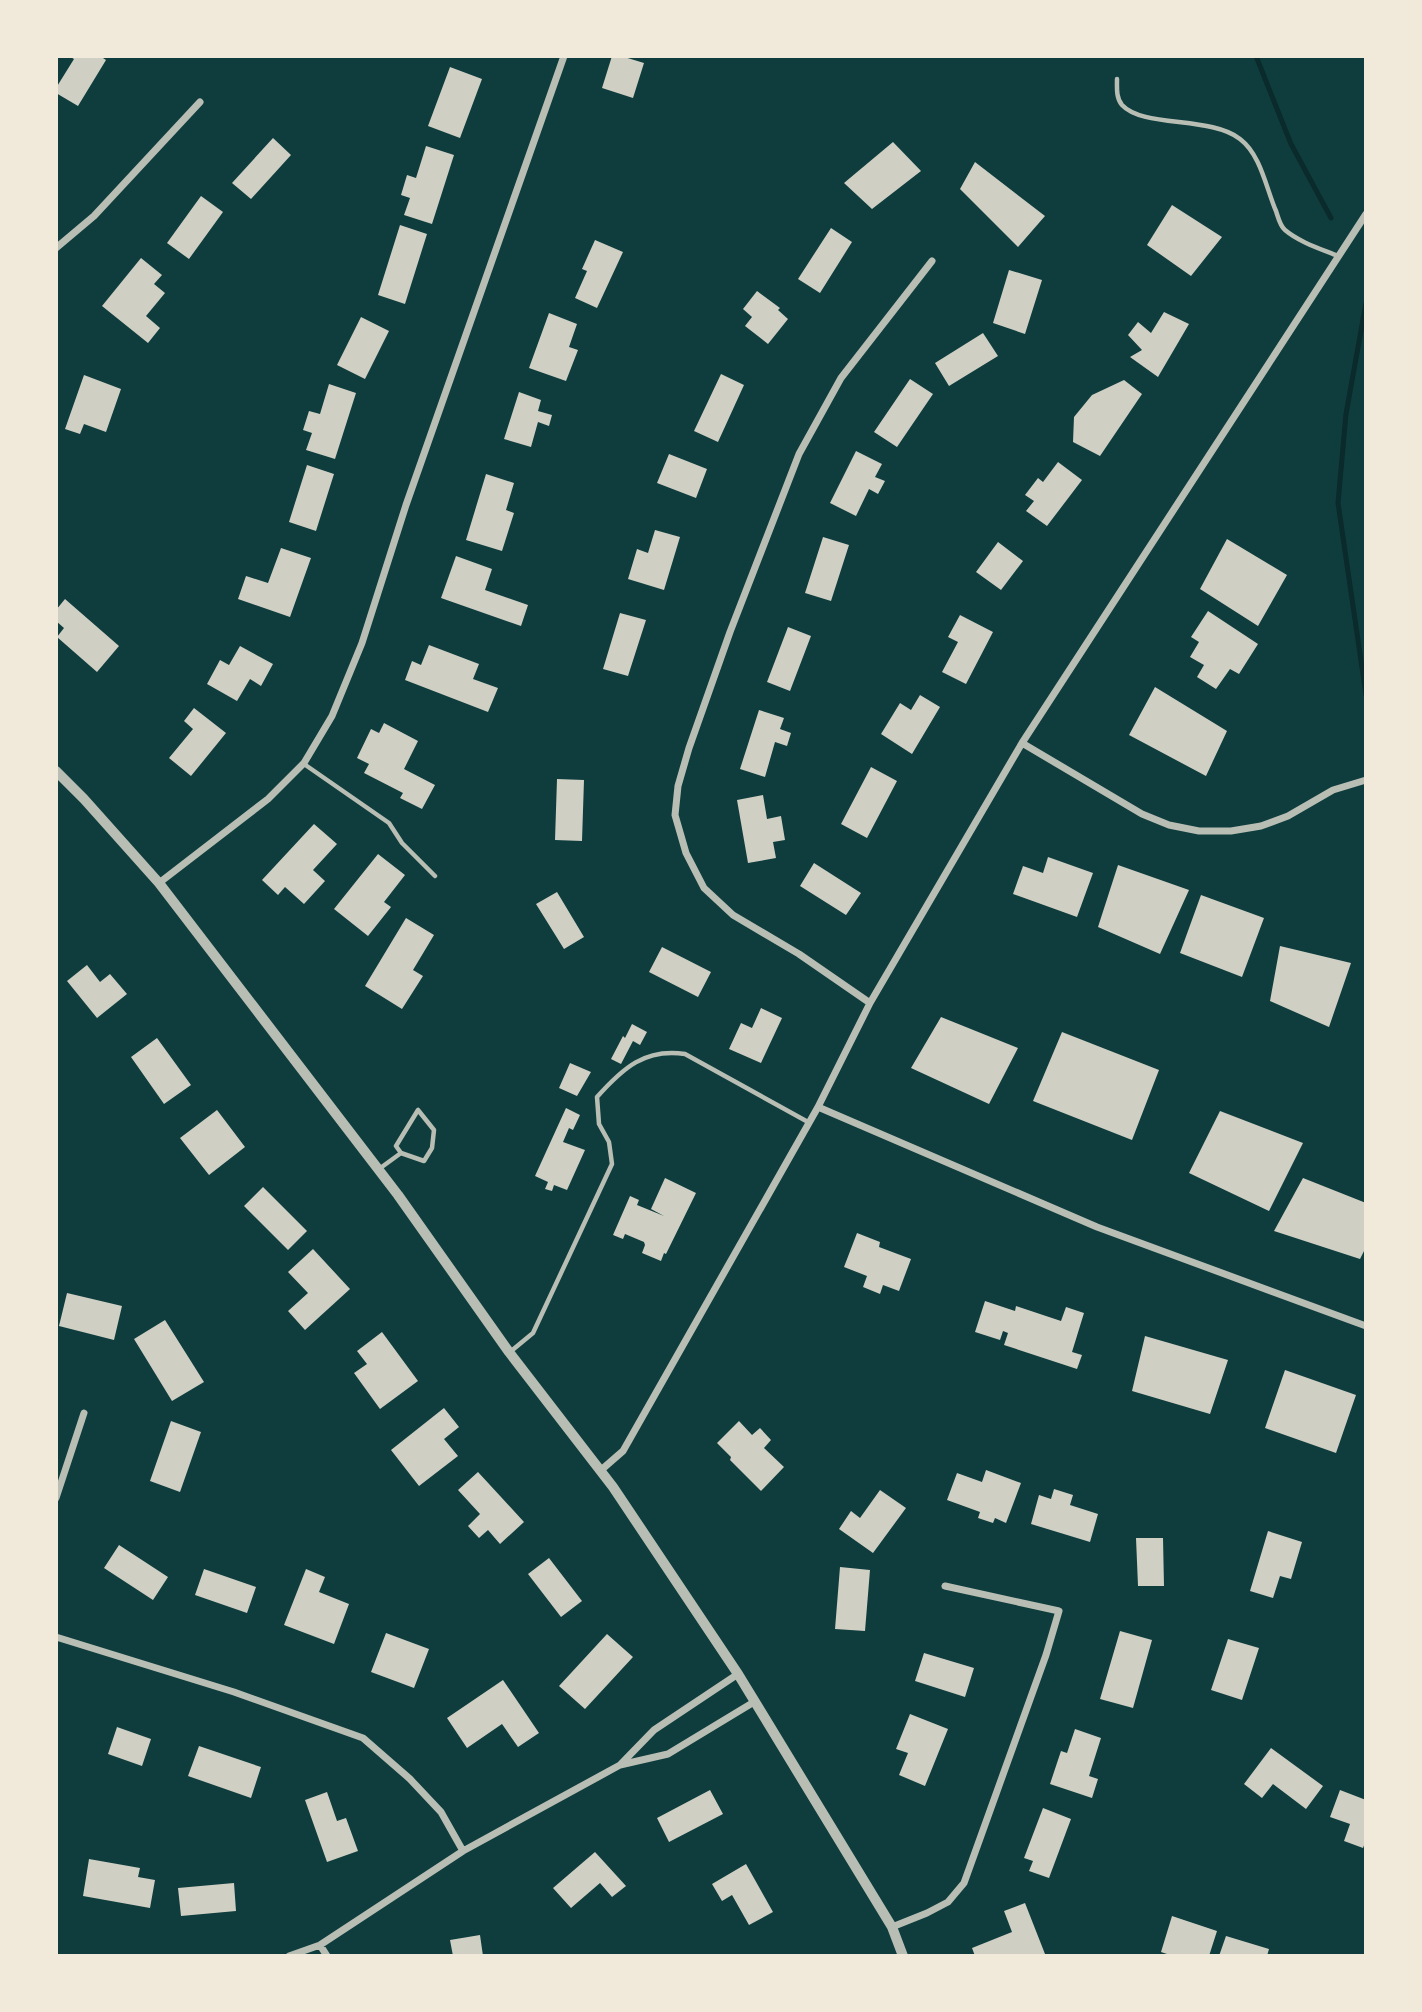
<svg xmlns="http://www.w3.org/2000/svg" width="1422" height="2012" font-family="'PT Sans Narrow',sans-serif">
	<rect width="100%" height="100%" fill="#0f3d3e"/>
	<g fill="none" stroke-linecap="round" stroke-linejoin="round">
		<path stroke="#0a2a2b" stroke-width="5" d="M1256 56 1291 144 1331 218
			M1366 303 1346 414 1338 503 1366 695"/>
	</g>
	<path fill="#cfcfc3" d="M69 56H100L106 60 78 106 56 93V88L74 59Z
		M612 56H621L644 63 633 98 602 88Z
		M450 67 482 79 460 138 428 126Z
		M273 138 291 155 251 199 232 183Z
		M893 142 921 171 872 209 844 183Z
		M426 146 454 155 432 224 404 215 410 198 401 195 407 175 416 178Z
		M975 162 1045 216 1018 247 960 189Z
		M201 196 223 212 189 259 167 243Z
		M1172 205 1222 237 1191 276 1147 245Z
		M400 225 427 234 405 304 378 295Z
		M831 228 852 242 820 293 798 279Z
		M595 240 623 252 597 308 575 298 587 271 582 269Z
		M141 258 162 275 154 284 165 293 146 316 160 328 148 343 102 306Z
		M1009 270 1042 280 1025 334 993 323Z
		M757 291 780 308 778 310 788 319 768 344 745 326 752 317 743 309Z
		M1164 312 1189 324 1158 377 1130 357 1142 350 1128 335 1138 322 1151 333Z
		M549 313 577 324 569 347 578 350 566 381 529 368Z
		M361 317 389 331 365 379 337 365Z
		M983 333 998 356 949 386 935 363Z
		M721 374 744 385 718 442 694 431Z
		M84 375 121 389 106 432 84 424 80 434 65 429Z
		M910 379 933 394 897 447 874 432Z
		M1124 380 1142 394 1100 456 1073 442 1074 417 1092 395Z
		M329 384 356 393 335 459 306 450 312 433 303 430 309 411 320 414Z
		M519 392 541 400 538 411 552 415 549 426 538 422 531 447 504 439Z
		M856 451 882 464 875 477 885 481 878 494 869 489 856 516 830 503Z
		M669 454 707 469 696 498 657 483Z
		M1058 462 1082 480 1047 526 1026 511 1034 501 1025 495 1038 478 1043 482Z
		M307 465 334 474 316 531 289 522Z
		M486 474 514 483 506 510 514 513 502 551 466 540Z
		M655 530 680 537 664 590 628 579 637 549 648 553Z
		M823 537 849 545 831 601 805 593Z
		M1227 539 1287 575 1258 626 1200 589Z
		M998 542 1023 561 1001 590 976 572Z
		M281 548 311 558 290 617 238 599 246 576 268 583Z
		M456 556 492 569 485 590 528 605 521 626 441 598Z
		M65 599 119 646 97 672 57 637 64 628 56 621V610Z
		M1208 611 1258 644 1239 674 1230 669 1216 689 1197 677 1204 665 1190 657 1199 642 1191 637Z
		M620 613 646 620 628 676 603 669Z
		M960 615 993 632 966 684 942 672 958 642 948 637Z
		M788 627 811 636 790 691 767 682Z
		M429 645 479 664 473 679 498 688 488 712 405 680 412 661 421 665Z
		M240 646 273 664 261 686 250 679 237 701 207 684 220 660 229 665Z
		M1155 687 1227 731 1206 776 1129 735Z
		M920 695 940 707 912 754 881 734 900 703 911 710Z
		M194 708 226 733 191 776 169 758 193 729 184 721Z
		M759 710 784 718 780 729 791 733 787 746 775 742 765 777 740 769Z
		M384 723 418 741 404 769 435 785 422 809 400 798 403 793 364 773 369 764 357 758 371 729 379 733Z
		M871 767 897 781 867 838 841 824Z
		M557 779 584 780 582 841 555 840Z
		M763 795 767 819 781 816 785 840 773 842 776 858 748 863 737 800Z
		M314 824 337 844 313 870 325 881 304 904 285 887 278 895 262 880Z
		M378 854 405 875 384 902 391 907 368 936 334 909Z
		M1048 857 1093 873 1077 917 1013 894 1023 866 1043 873Z
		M814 863 861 893 846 915 800 886Z
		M1118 865 1189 890 1160 954 1098 927Z
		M557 892 584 937 564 949 536 904Z
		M1201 895 1264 918 1242 977 1180 953Z
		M406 918 434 935 413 970 423 976 402 1009 365 986Z
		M1280 946 1351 963 1329 1027 1270 1001Z
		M662 947 711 972 698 997 649 972Z
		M87 965 100 982 110 974 127 994 97 1018 67 981Z
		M761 1008 782 1018 761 1063 729 1049 741 1023 752 1028Z
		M941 1017 1018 1048 989 1104 911 1068Z
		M632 1024 647 1032 640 1045 633 1041 621 1064 611 1059 623 1036 625 1038Z
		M1062 1032 1159 1070 1132 1140 1033 1101Z
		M157 1038 191 1085 164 1104 131 1057Z
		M570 1063 591 1072 577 1096 559 1088Z
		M566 1108 580 1115 573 1130 569 1128 563 1142 585 1150 567 1190 554 1185 552 1191 545 1189 548 1182 535 1176Z
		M217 1110 245 1147 209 1175 180 1138Z
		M1220 1111 1303 1143 1269 1211 1189 1173Z
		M665 1178 696 1193 666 1254 664 1253 661 1261 642 1253 645 1245 644 1242 625 1234 623 1239 613 1235 630 1196 639 1200 637 1205 664 1216 651 1209Z
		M1303 1178 1366 1203V1247L1360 1259 1274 1231Z
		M263 1187 307 1231 288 1250 244 1206Z
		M857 1233 880 1242 879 1247 911 1259 899 1291 883 1285 880 1294 863 1287 867 1276 844 1267Z
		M313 1249 350 1289 305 1330 288 1311 308 1293 288 1272Z
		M67 1293 122 1306 114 1340 59 1326Z
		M985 1301 1015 1311 1016 1306 1061 1321 1066 1307 1084 1313 1072 1352 1082 1355 1077 1369 1004 1345 1008 1333 1003 1331 1000 1340 975 1332Z
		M165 1320 204 1382 172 1401 134 1339Z
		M382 1332 418 1381 380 1409 354 1373 367 1364 357 1351Z
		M1145 1336 1228 1360 1210 1414 1132 1391Z
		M1285 1370 1356 1395 1336 1453 1265 1428Z
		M444 1408 459 1427 444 1439 458 1456 419 1486 391 1450Z
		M171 1421 201 1432 180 1492 150 1481Z
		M739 1421 752 1435 760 1428 771 1440 764 1448 784 1467 761 1491 730 1460 731 1457 717 1443Z
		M986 1470 1021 1483 1006 1523 995 1518 993 1523 978 1518 980 1512 947 1500 957 1473 982 1482Z
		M478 1472 524 1522 500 1544 488 1530 479 1538 468 1526 480 1514 458 1490Z
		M1054 1489 1073 1495 1070 1505 1098 1514 1090 1542 1031 1524 1039 1495 1051 1499Z
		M880 1490 906 1508 873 1553 839 1529 851 1511 860 1518Z
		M1268 1531 1302 1542 1291 1579 1280 1576 1273 1598 1250 1591Z
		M1136 1538H1163L1164 1586H1138Z
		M119 1545 168 1577 153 1600 104 1568Z
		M549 1558 582 1601 561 1617 528 1574Z
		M840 1567 870 1570 865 1631 835 1629Z
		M204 1569 256 1587 247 1613 195 1595Z
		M306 1569 325 1577 319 1592 349 1604 334 1644 284 1625Z
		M1120 1631 1152 1640 1133 1708 1100 1699Z
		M386 1633 429 1649 414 1688 371 1672Z
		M607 1634 633 1657 585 1709 559 1686Z
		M1228 1639 1259 1648 1242 1700 1211 1690Z
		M924 1653 974 1668 965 1697 915 1681Z
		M503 1680 539 1733 518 1747 502 1724 467 1748 447 1718Z
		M910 1714 948 1729 925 1786 899 1775 908 1753 896 1749Z
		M117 1727 151 1739 142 1766 108 1754Z
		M1075 1729 1101 1738 1089 1776 1098 1779 1092 1798 1050 1784 1061 1751 1067 1753Z
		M199 1746 261 1767 251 1798 188 1776Z
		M1271 1748 1323 1786 1306 1809 1273 1784 1262 1798 1244 1784Z
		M710 1790 723 1814 669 1842 657 1818Z
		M1340 1790 1366 1800V1840L1363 1848 1344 1841 1350 1824 1330 1817Z
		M327 1792 337 1821 346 1818 358 1851 327 1862 305 1800Z
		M1043 1808 1071 1819 1049 1878 1029 1871 1033 1861 1024 1858Z
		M595 1852 626 1886 612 1897 600 1883 571 1908 553 1888Z
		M89 1859 140 1868 138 1877 155 1880 150 1908 83 1896Z
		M746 1864 773 1912 749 1925 732 1895 722 1901 712 1884Z
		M234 1883 236 1911 181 1916 178 1888Z
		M1025 1903 1045 1954 975 1956 972 1948 1012 1932 1004 1911Z
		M1172 1916 1217 1931 1209 1956H1173L1161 1952Z
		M480 1935 483 1956H453L450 1940Z
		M1226 1936 1269 1949 1267 1956H1219Z"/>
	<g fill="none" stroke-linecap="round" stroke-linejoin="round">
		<path stroke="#b8beb3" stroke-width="4.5" d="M1117 79C1117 88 1116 98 1122 105 1143 128 1211 116 1240 139 1261 155 1266 188 1276 211 1278 217 1280 226 1285 230 1299 242 1321 249 1338 256
			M304 764 389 823 402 843 435 876
			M379 1169 401 1153 424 1161 432 1148 434 1130 418 1110 396 1146 401 1153
			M510 1352 533 1333 612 1164 609 1142 599 1124 597 1097C623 1068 645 1048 685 1054L808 1122"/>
		<path stroke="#b8beb3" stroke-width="7" d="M56 248 94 216 200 102
			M1022 743 1142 814 1169 825 1199 831H1231L1261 826 1288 816 1333 790 1366 780
			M159 883 268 799 304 763 332 716 362 643 406 505 564 56
			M870 1003 799 954 733 915 704 888 686 853 675 815 678 786 689 748 730 632 799 454 841 378 932 261
			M818 1107 1097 1227 1366 1326
			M600 1471 623 1451 818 1107 870 1003 1022 743 1366 214
			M56 1498 84 1413
			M56 1637 234 1692 363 1738 410 1779 441 1812 463 1851
			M621 1764 654 1730 738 1674
			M892 1927 927 1913 948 1902 964 1883 1046 1655 1059 1611 945 1586
			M320 1945 327 1956
			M289 1956 320 1945 463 1851 620 1765 668 1754 754 1702"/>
		<path stroke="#b8beb3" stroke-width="10" d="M56 771 84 799 159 883 398 1195 509 1352 613 1487 738 1674 892 1927 903 1956"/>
	</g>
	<rect width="1422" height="2012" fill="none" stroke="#f1e9da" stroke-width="116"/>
</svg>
